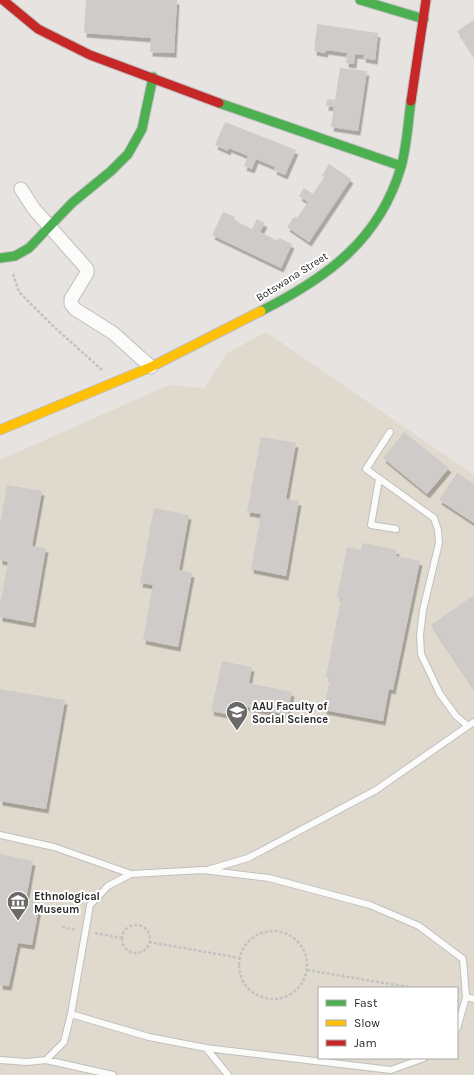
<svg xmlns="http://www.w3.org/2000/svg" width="474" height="1075" font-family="Karla,sans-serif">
	<defs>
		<filter id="shadow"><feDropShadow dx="2.5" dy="4.5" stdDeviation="0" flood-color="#0004"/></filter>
	</defs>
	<rect width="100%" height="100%" fill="#e6e3e0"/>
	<path fill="#e0dace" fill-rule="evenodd" d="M266 332 474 475V1075H0V460L169 385 204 388 227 353ZM319 988H457V1058H319Z"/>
	<path fill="#cecbc9" filter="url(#shadow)" d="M86 0H177L174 53 150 52 151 38 84 33Z
		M474 20V57L457 31Z
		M317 24 378 33 375 60 363 58 364 55 355 54 354 64 346 63 347 53 326 50 325 53 314 51Z
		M340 68 367 71 358 131 331 127 334 107 326 106 327 99 335 100Z
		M225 122 296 150 285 175 274 170 275 167 256 159 252 169 244 166 248 156 229 148 228 151 215 145Z
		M329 164 351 179 309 242 287 227 294 217 297 218 308 202 299 196 304 188 313 194 324 177 322 176Z
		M223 212 235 217 234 220 252 229 257 219 265 223 260 232 278 241 279 238 292 244 281 268 212 235Z
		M404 432 449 468 427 494 383 458Z
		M261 437 296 443 286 499 299 501 286 576 251 569 261 514 247 512Z
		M457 473 474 484V523L439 500Z
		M7 485 42 491 32 546 46 548 33 623 0 617V605L8 562 0 560V525Z
		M154 508 189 515 179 570 192 573 178 647 143 640 153 585 140 583Z
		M363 543 397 550 396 556 420 561 393 690 389 689 383 721 324 710 330 678 326 677 341 598 337 597 347 547 361 550Z
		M474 595V689L431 625Z
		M222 661 252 667 249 683 292 692 287 715 239 705 236 716 211 711Z
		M0 689 65 700 46 809 0 801Z
		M0 854 33 861 26 899 40 902 32 945 18 943 9 986 0 985Z"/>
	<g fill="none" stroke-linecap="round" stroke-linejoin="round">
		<g stroke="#c0bfc0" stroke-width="8">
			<path id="lane" d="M390 432 366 469 434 518 438 530 439 543 423 610 420 635 421 654 440 694 456 716 468 726 474 722
				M379 479 371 525 396 529
				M0 835 54 847 131 874
				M207 870 248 858 376 790 468 726
				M466 997 474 999
				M71 1014 149 1037 206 1048 391 1070 424 1058
				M206 1048 228 1075
				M0 1060 27 1062 46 1060 64 1042 71 1014 90 905 108 886 131 874 203 870 269 878 370 905 419 926 463 959 466 997 457 1029
				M46 1060 113 1075"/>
		</g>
		<g stroke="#c0bfc0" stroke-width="15">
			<path id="street" d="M21 189 34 209 87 269V273L71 299V304L75 309 113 333 151 367"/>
		</g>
		<g stroke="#c0bfc0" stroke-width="11">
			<path id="fast" d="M360 0 424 19
				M219 103 401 166
				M0 258 15 256 29 248 72 203 111 171 128 154 142 129 153 77
				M261 311C326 278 379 241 401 167 407 146 408 122 411 101"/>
		</g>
		<g stroke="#c0bfc0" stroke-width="11">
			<path id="slow" d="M0 430 151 367 261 311"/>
		</g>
		<g stroke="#c0bfc0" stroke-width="11">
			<path id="jam" d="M3 0 38 29 90 55 219 103
				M411 101 426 0"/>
		</g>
		<path stroke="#c3c2c2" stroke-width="2.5" stroke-dasharray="3 2" stroke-linecap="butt" d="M13 274 19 292 52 325 102 370
			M122 939a14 14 0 1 1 28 0a14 14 0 1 1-28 0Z
			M62 927 76 930
			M239 965a34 34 0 1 1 68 0a34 34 0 1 1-68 0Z
			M95 933 122 938
			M149 942 240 958
			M307 970 414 988"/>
		<use href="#lane" stroke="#fbfbfa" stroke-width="6"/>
		<use href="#street" stroke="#fbfbfa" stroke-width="13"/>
		<use href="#fast" stroke="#4caf50" stroke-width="9"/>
		<use href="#slow" stroke="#ffc107" stroke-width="9"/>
		<use href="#jam" stroke="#c62828" stroke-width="9"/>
	</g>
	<defs>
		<g id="university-pin" transform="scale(1.15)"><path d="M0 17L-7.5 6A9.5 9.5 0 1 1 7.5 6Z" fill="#6b6a69" stroke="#fff"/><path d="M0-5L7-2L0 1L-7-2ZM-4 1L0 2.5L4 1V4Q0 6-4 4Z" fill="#fff"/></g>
		<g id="museum-pin" transform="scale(1.15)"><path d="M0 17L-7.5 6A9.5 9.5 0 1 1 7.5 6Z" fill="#6b6a69" stroke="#fff"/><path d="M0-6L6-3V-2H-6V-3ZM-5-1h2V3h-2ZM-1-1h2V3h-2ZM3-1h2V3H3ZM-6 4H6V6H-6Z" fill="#fff"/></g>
	</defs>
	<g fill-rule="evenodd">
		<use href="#university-pin" x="237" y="712"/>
		<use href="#museum-pin" x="18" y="902"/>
	</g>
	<g text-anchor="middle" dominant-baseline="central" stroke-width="4" stroke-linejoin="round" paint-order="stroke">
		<g font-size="11" fill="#292929" stroke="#fff">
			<text transform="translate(292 277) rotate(-32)">Botswana Street</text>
		</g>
		<g font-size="11" font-weight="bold" fill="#292929" stroke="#fff" text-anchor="start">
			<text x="252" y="706">AAU Faculty of<tspan x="252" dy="13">Social Science</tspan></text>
			<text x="34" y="896">Ethnological<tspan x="34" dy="13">Museum</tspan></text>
		</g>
	</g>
	<rect x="318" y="987" width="140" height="72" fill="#ffffff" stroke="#a9a9a9"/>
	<rect x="326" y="1000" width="20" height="6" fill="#4caf50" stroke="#a9a9a9"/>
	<text x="354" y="1007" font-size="12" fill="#292929">Fast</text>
	<rect x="326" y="1020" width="20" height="6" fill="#ffc107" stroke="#a9a9a9"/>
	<text x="354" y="1027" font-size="12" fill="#292929">Slow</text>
	<rect x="326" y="1040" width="20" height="6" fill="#c62828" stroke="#a9a9a9"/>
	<text x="354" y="1047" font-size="12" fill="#292929">Jam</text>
</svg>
